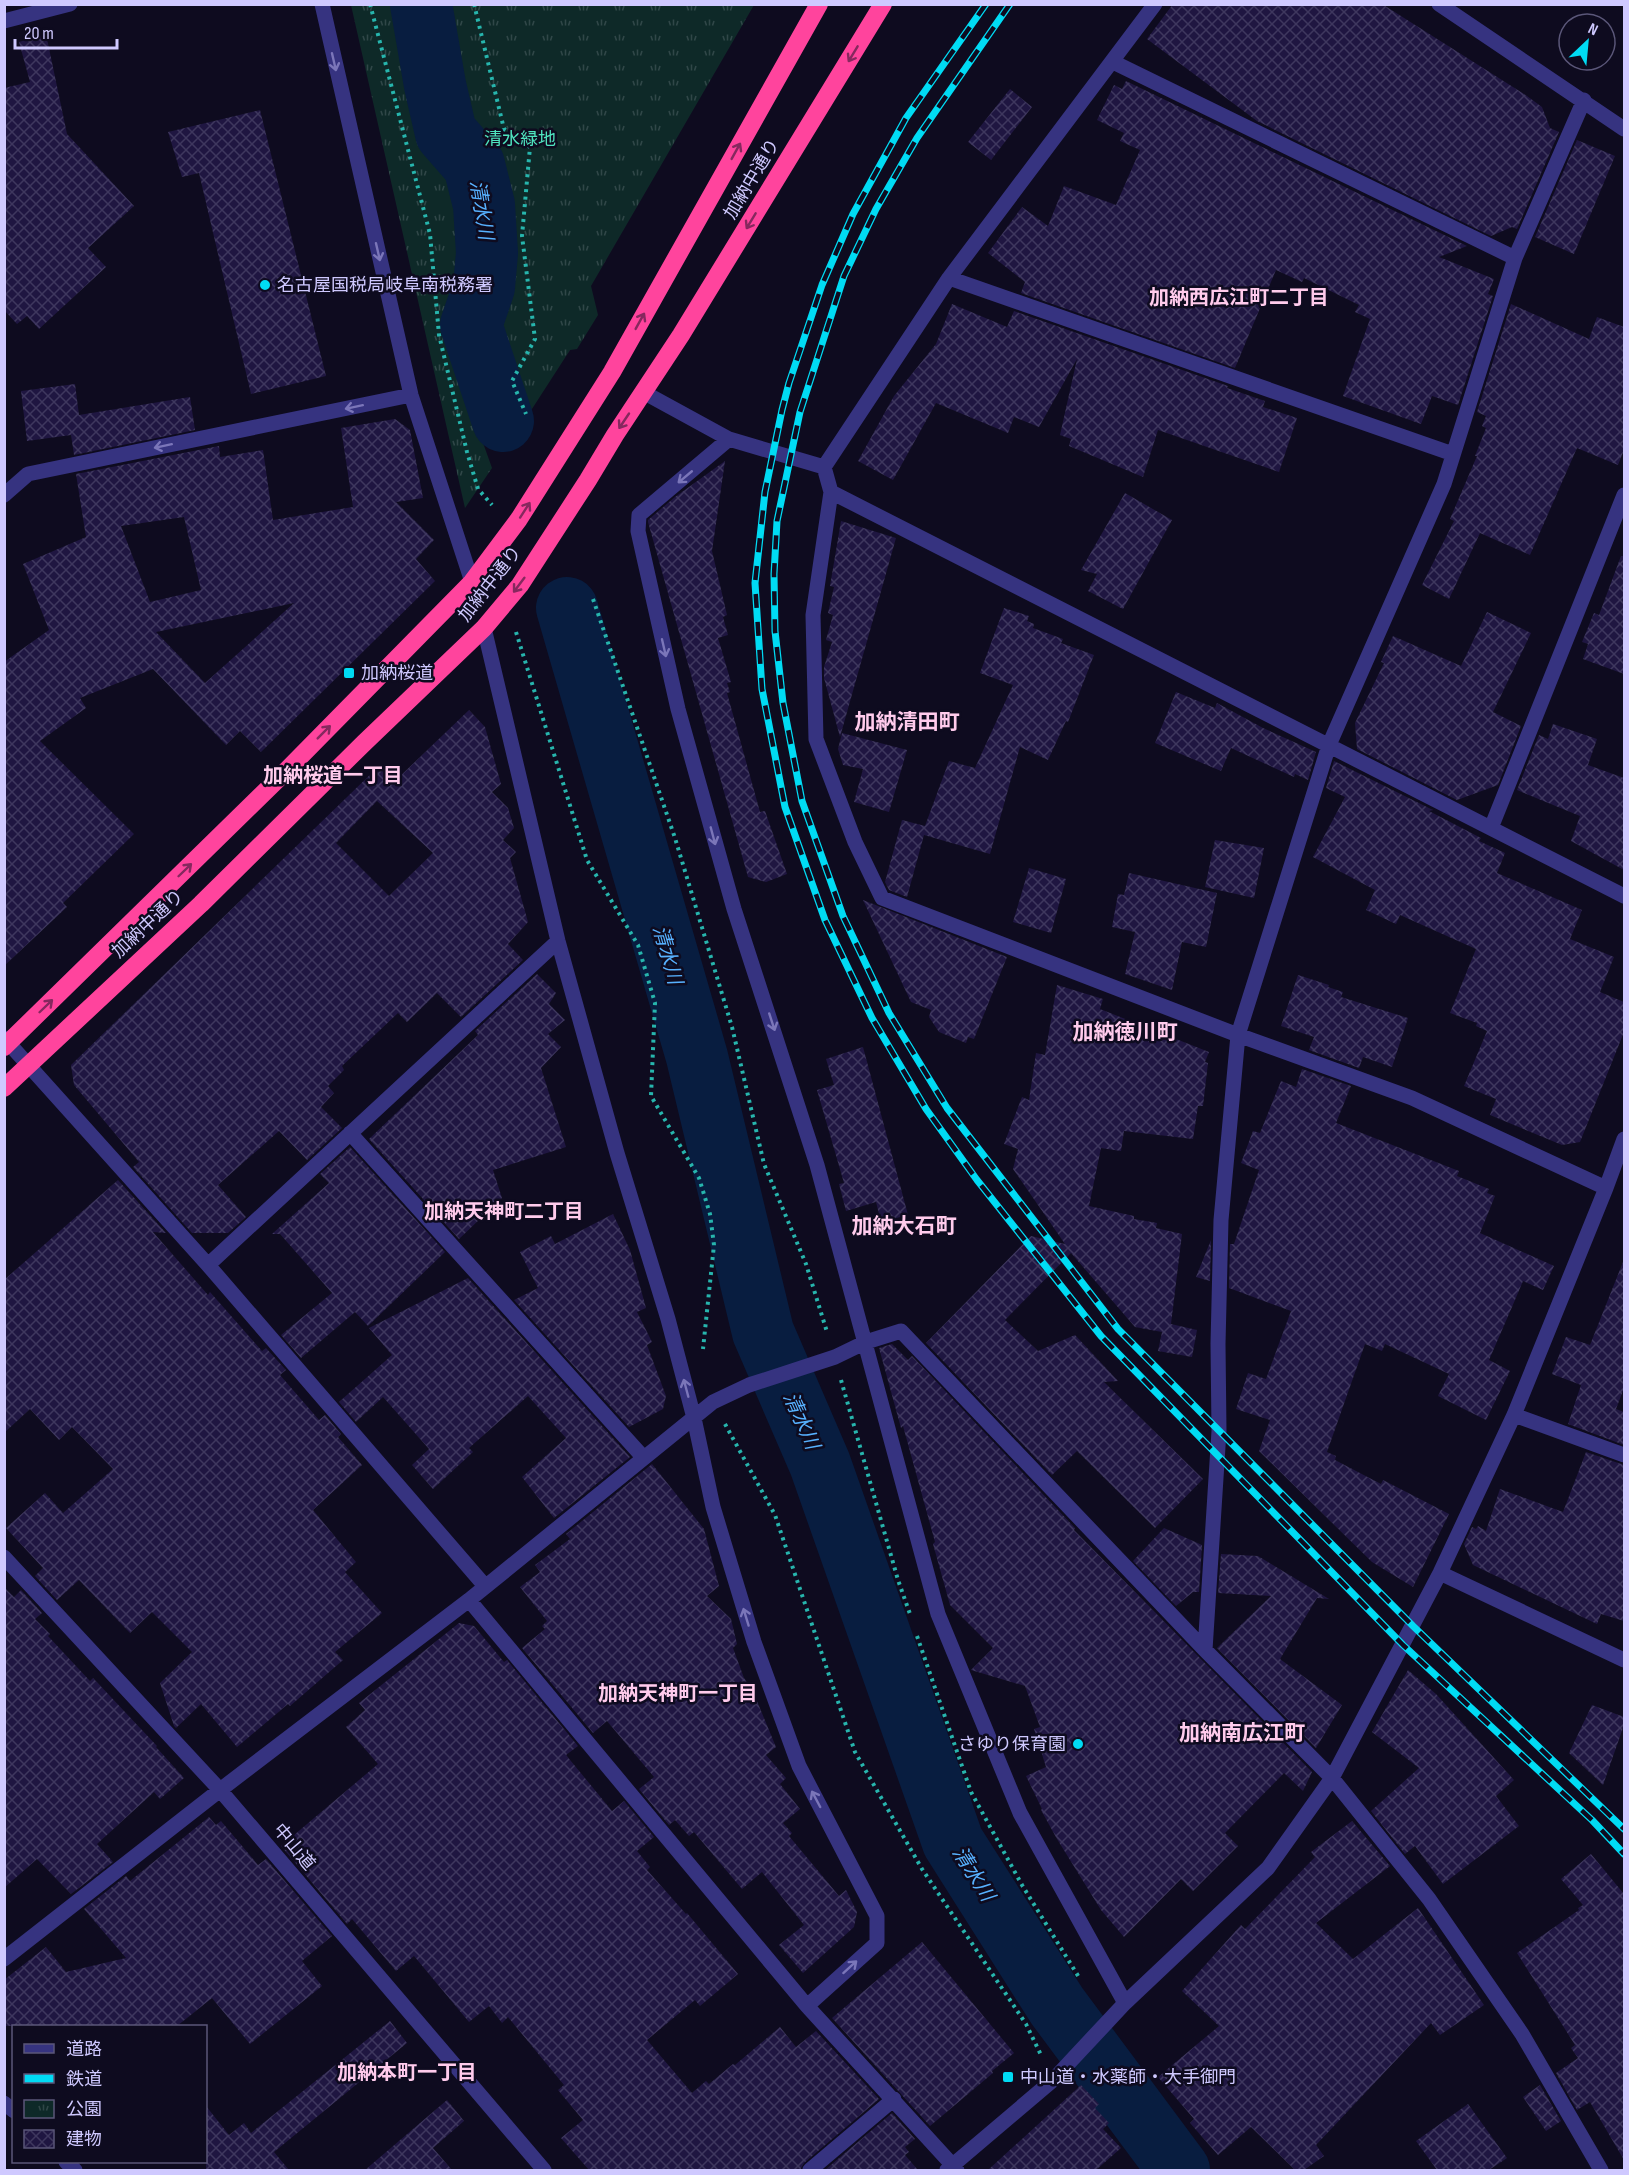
<svg xmlns="http://www.w3.org/2000/svg" width="1629" height="2175" font-family="'Sofia Sans Condensed','Noto Sans JP',sans-serif">
	<defs>
		<pattern id="park-tufts" width="24" height="20" patternUnits="userSpaceOnUse" patternTransform="scale(1.5)"><rect width="24" height="20" fill="#0e2928"/><path d="M3 7l-1-3M5 7V3M7 7l1-3M15 17l-1-3M17 17v-4M19 17l1-3" fill="none" stroke="#304748"/></pattern>
		<pattern id="building-cross-hatch" width="8" height="8" patternUnits="userSpaceOnUse" patternTransform="scale(1.5)"><rect width="8" height="8" fill="#1f1641"/><path d="M0 0l8 8M0 8l8-8" fill="none" stroke="#3e375e"/></pattern>
	</defs>
	<rect width="100%" height="100%" fill="#0e0b1f"/>
	<path fill="url(#park-tufts)" d="M351 5H754L591 286 598 315 577 349 570 350 530 412 478 429 492 468 465 508Z"/>
	<g fill="none" stroke-linecap="round" stroke-linejoin="round">
		<path stroke="#081d40" stroke-width="62" d="M421 4 435 85 446 133 474 165 484 205 487 253 484 287 471 325 503 421
			M567 608 697 1057 763 1332 820 1464 953 1842 1057 2006 1179 2170"/>
	</g>
	<path fill="url(#building-cross-hatch)" fill-rule="evenodd" d="M1173 4H1382L1527 96 1542 107 1550 128 1559 132 1517 229 1512 227 1491 236 1257 121 1147 39Z
		M46 34 67 134 134 206 88 248 106 267 39 329 27 316 17 324 4 310V88L30 82 19 42Z
		M1126 81 1467 246 1439 257 1494 279 1488 294 1493 296 1458 405 1432 396 1421 424 1343 396 1370 319 1355 312 1359 305 1304 278 1302 282 1276 270 1235 368 1021 293 1025 282 988 253 1022 207 1048 226 1064 186 1116 205 1140 150 1120 141 1124 133 1097 120 1114 85 1122 89Z
		M1010 89 1032 107 991 160 968 142Z
		M260 110 326 376 251 394 199 173 182 177 168 132Z
		M1577 140 1615 156 1574 254 1535 237Z
		M952 304 1007 327 1014 311 1228 386 1227 388 1265 401 1263 407 1297 418 1279 472 1158 430 1143 477 1069 446 1071 439 1060 435 1077 359 1039 427 1014 417 1008 433 936 403 893 480 858 461 894 396 936 344Z
		M1511 304 1589 339 1597 317 1624 327V450L1618 465 1577 448 1530 555 1480 533 1449 599 1422 585 1454 521 1450 519 1477 456H1475L1486 428 1482 426 1486 416 1477 412Z
		M75 384 79 415 190 397 195 430 74 455 71 435 27 441 21 391Z
		M395 419 410 430 423 498 396 502 434 540 416 559 435 581 261 752 240 731 226 745 153 669 80 698 86 708 40 741 134 834 63 903 67 907 4 966V662L49 630 23 564 86 537 76 474 219 446 220 457 263 450 273 520 353 507 341 428ZM184 517 201 590 150 602 121 526ZM294 603 205 683 156 632Z
		M725 461 712 551 727 615 723 617 728 635 718 638 731 682 727 683 730 692 727 693 760 812 765 811 787 874 766 882 748 877 648 522V520L675 497Z
		M1125 493 1172 520 1123 609 1088 591 1097 574 1081 570Z
		M841 521 896 538 840 737 824 678V667L832 642 826 640 833 615 828 613 834 587 830 586Z
		M1621 556H1624V674L1583 659 1588 644 1582 642 1594 613 1599 615Z
		M1004 608 1029 616 1027 621 1034 624 1033 628 1063 639 1061 643 1094 655 1068 722 1066 721 1048 760 1020 747 990 854 924 835 907 897 889 890 885 882 902 820 925 826 949 761 975 768 1013 685 980 673Z
		M1487 612 1531 633 1493 712 1521 726 1498 785 1457 800 1357 749 1355 723 1384 663 1381 662 1393 636 1461 666Z
		M1176 692 1215 708 1217 703 1263 728 1316 752 1308 780 1295 774 1294 777 1231 748 1221 771 1155 743Z
		M469 710 485 727 501 784 492 792 508 808 514 828 503 840 516 852 510 858 528 922 508 944 523 960 461 1017 437 993 407 1022 398 1013 342 1066 344 1070 328 1086 334 1093 321 1107 342 1128 307 1160 279 1131 218 1185 246 1217 228 1233H192L133 1167 139 1162 74 1085 71 1065 379 766 394 782ZM377 801 433 853 389 896 336 843Z
		M1553 724 1597 739 1588 765 1624 778V870L1571 841 1580 816 1517 790 1539 735 1548 739Z
		M842 733 907 750 889 812 854 802 863 769 843 765 838 749Z
		M1334 761 1433 810 1429 811 1481 838 1479 841 1505 853 1497 873 1582 910 1570 939 1614 957 1600 992 1624 1002V1032L1580 1142 1562 1145 1490 1115 1496 1099 1464 1086 1487 1031 1476 1026 1477 1023 1450 1013 1476 949 1400 915 1396 924 1366 910 1375 890 1313 857 1345 797 1326 788Z
		M1215 840 1264 848 1254 898 1205 887Z
		M1029 868 1066 879 1051 933 1013 922Z
		M1129 873 1217 893 1206 947 1182 942 1172 990 1125 974 1135 932 1112 927 1118 894 1124 895Z
		M863 900 1007 957 974 1039 968 1037 966 1043 939 1032 929 1017 931 1010 911 1002Z
		M537 974 556 993 549 1004 565 1020 548 1034 561 1047 541 1068 566 1147 493 1170 502 1198 459 1239 369 1139 478 1035 475 1031Z
		M1298 975 1329 985 1328 987 1343 992 1341 997 1408 1018 1392 1067 1363 1057 1359 1068 1309 1050 1314 1037 1281 1026Z
		M1057 985 1103 999 1100 1009 1209 1052 1205 1062 1208 1063 1203 1106H1198L1193 1139 1124 1131 1121 1151 1101 1148 1089 1206 1134 1216V1219L1157 1223 1156 1228 1182 1234 1171 1324 1197 1330 1192 1357 1158 1351 1162 1332 1135 1327 1071 1253 1005 1320 1038 1351 1075 1335 1118 1381 1104 1382 1203 1479 1155 1528 1077 1451 1052 1475 926 1343 1031 1236 1065 1244 1013 1169 1018 1149 1004 1144 1022 1097 1029 1100 1036 1053 1045 1055Z
		M863 1047 908 1215 881 1222 876 1202 846 1211 839 1184 844 1183 817 1090 834 1085 826 1059Z
		M1302 1069 1351 1086 1336 1123 1459 1171 1457 1176 1489 1189 1487 1193 1495 1196 1480 1233 1554 1266 1543 1290 1523 1281 1512 1307 1489 1360 1510 1371 1486 1420 1438 1396 1449 1374 1385 1344 1382 1351 1365 1344 1327 1452 1336 1456 1335 1460 1381 1484 1383 1480 1449 1514 1413 1587 1372 1562 1259 1451 1270 1420 1236 1409 1248 1373 1266 1379 1291 1311 1229 1288 1230 1244H1234L1259 1170 1241 1163 1253 1131 1260 1133 1281 1081 1296 1087Z
		M350 1147 445 1252 368 1326 355 1312 301 1358 281 1335 332 1293 280 1234H272L329 1183 320 1174Z
		M118 1180 166 1233 153 1232 208 1295 210 1292 262 1351 266 1348 286 1370 280 1375 319 1420 325 1415 341 1434 338 1437 362 1465 313 1510 356 1562 345 1572 382 1613 335 1652 343 1660 290 1706 288 1704 237 1747 201 1704 176 1728 174 1726 160 1683 192 1652 152 1612 130 1633 79 1580 57 1600 35 1576 43 1568 6 1528 45 1493 63 1513 113 1469 72 1427 59 1440 30 1409 4 1433V1280Z
		M613 1214 630 1250 646 1308 637 1312 652 1342 647 1345 666 1396 663 1409 629 1427 514 1300 538 1288 520 1252 551 1236 555 1244Z
		M1211 1240 1210 1281 1196 1277Z
		M1623 1262 1624 1388 1616 1409 1624 1412V1445L1568 1424 1581 1385 1552 1374 1566 1337 1590 1345Z
		M468 1278 630 1457 554 1518 522 1477 566 1438 528 1396 469 1448 473 1452 433 1489 412 1465 429 1449 383 1397 356 1422 339 1402 392 1355 369 1328Z
		M892 1344 908 1360 912 1356 1075 1528 1074 1530 1312 1772 1303 1791 1284 1773 1225 1833 1238 1846 1193 1891 1181 1879 1124 1937 1101 1910 1057 1839 1041 1810 1042 1809 1026 1776 1046 1767 1034 1729 1040 1727 1025 1686 971 1670 993 1648 950 1605 933 1544 935 1542 903 1426 901 1428 879 1348Z
		M1586 1452 1624 1465V1621L1601 1614 1597 1624 1473 1565 1464 1544 1472 1527 1476 1529 1478 1526 1486 1531 1500 1489 1563 1512Z
		M652 1464 704 1529 719 1586 707 1596 731 1619 737 1644 733 1648 744 1678 752 1689 776 1747 766 1755 786 1778 780 1784 800 1809 783 1823 792 1833 789 1836 839 1896 846 1890 857 1912 854 1927 803 1973 779 1945 804 1925 762 1872 742 1889 694 1832 689 1836 675 1820 669 1825 639 1789 654 1777 607 1721 593 1733 522 1648 545 1629 542 1626 547 1621 520 1587 540 1572 535 1565 570 1539 566 1534Z
		M1164 1528 1202 1545 1199 1592H1193L1176 1606 1133 1561Z
		M1221 1554 1258 1556 1329 1599 1317 1598 1280 1659 1342 1705 1316 1748 1217 1648 1271 1596 1218 1593Z
		M4 1587 14 1597 21 1590 42 1613 35 1619 50 1634 48 1636 90 1681 93 1678 157 1746 156 1747 184 1778 160 1799 154 1792 97 1844 113 1862 71 1894 37 1859 4 1888Z
		M459 1623 474 1626 504 1662 507 1660 578 1746 566 1755 612 1811 624 1801 654 1837 637 1851 650 1867 647 1870 686 1914 687 1913 738 1974 700 2006 695 2000 647 2040 692 2093 706 2081 709 2084 733 2064 735 2065 780 2027 796 2047 816 2031 879 2099 804 2163 800 2170H589L561 2138 583 2120 558 2090 564 2085 508 2017 502 2023 489 2006 469 2022 414 1956 396 1971 352 1919 347 1924 281 1846 378 1764 346 1727 365 1710 359 1703Z
		M1408 1670 1436 1694 1514 1780 1496 1796 1519 1826 1443 1884 1415 1846 1405 1854 1371 1811 1419 1768 1372 1732Z
		M1592 1705 1624 1717V1725L1603 1785 1569 1753Z
		M209 1817 216 1825 221 1821 258 1865 266 1859 332 1936 302 1961 322 1986 250 2044 212 1998 177 2026H4V1980L46 1947 66 1972 126 1958 84 1909 126 1876 130 1881Z
		M1352 1821 1390 1866 1316 1923 1353 1959 1418 1908 1484 2005 1440 2035 1431 2023 1316 2145 1324 2156 1304 2170H1295L1251 2127 1218 2155 1190 2123 1194 2119 1158 2077 1219 2026 1182 1991 1241 1925 1245 1929 1315 1857 1311 1852Z
		M1591 1854 1624 1894V2160L1590 2102 1577 2110 1556 2073 1578 2058 1571 2048 1575 2045 1517 1953 1579 1910 1578 1908 1583 1905 1561 1879Z
		M922 1942 1014 2053 992 2071 993 2073 930 2126 832 2018Z
		M390 2021 407 2043 274 2152 289 2170H206V2106L229 2135 244 2123 251 2133Z
		M1081 2085 1099 2104 1095 2108 1109 2123 1103 2129 1121 2148 1096 2170H988Z
		M1540 2085 1561 2121 1546 2131 1523 2097Z
		M447 2100 464 2121 433 2148 452 2170H365Z
		M1468 2104 1507 2158 1489 2170H1437L1416 2141Z
		M892 2113 915 2139 905 2147 909 2152 905 2155 918 2170H825Z"/>
	<g fill="none" stroke-linecap="round" stroke-linejoin="round">
		<path stroke="#27b5ad" stroke-width="4" stroke-dasharray="3 4.5" stroke-linecap="butt" d="M370 4 430 234 439 335 467 452 478 489 492 505
			M474 4 504 129 530 147 522 236 535 339 512 381 526 414
			M593 599 675 838 732 1027 764 1164 806 1264 827 1332
			M516 632 587 860 638 945 655 1003 651 1096 699 1178 710 1214 714 1245 703 1349
			M841 1380 898 1580 910 1614
			M725 1424 775 1515 855 1752 922 1869 1026 2024 1042 2057
			M917 1636 971 1792 1022 1885 1080 1979"/>
		<path stroke="#363380" stroke-width="15" d="M322 4 411 395 472 582
			M1155 4 949 278 824 467 831 492 813 615 816 739 855 842 882 898 1238 1035 1412 1098 1606 1188
			M1439 4 1624 129
			M4 21 70 4
			M1113 62 1515 258
			M949 278 1453 454
			M643 392 729 439 824 467
			M729 439 639 515 638 531 678 709 734 909 817 1165 938 1614 1020 1813 1125 2003
			M831 492 1624 896
			M4 495 28 474 411 395
			M484 628 558 941 617 1153 668 1319 694 1418 713 1507 754 1642 799 1766 877 1916V1943L807 2006
			M1491 828 1624 495
			M4 1038 208 1265 485 1586
			M350 1133 643 1457
			M208 1265 558 941
			M1514 1415 1624 1455
			M4 1557 220 1790 544 2170
			M1440 1573 1624 1660
			M469 1600 807 2006 957 2170
			M1205 1650 1219 1431 1218 1344 1221 1220 1238 1035 1329 745 1444 484 1515 258 1584 100
			M4 1959 220 1790 469 1600 713 1402 749 1385 835 1357 866 1342 901 1331 1205 1650 1332 1778 1429 1899 1522 2034 1601 2170
			M4 2103 14 2111
			M66 2162 75 2170
			M810 2170 894 2099
			M947 2170 1053 2080 1125 2003 1268 1868 1332 1778 1440 1573 1514 1415 1606 1188 1624 1139"/>
		<path stroke="#ff449d" stroke-width="18" d="M4 1047 283 774 472 582 519 519 612 372 819 4
			M4 1088 201 904 364 743 484 628 520 585 588 480 615 435 681 335 883 4"/>
		<g stroke="#00dbf4" stroke-width="7">
			<path id="rail" d="M986 4 906 118 853 214 822 285 789 383 782 410 765 492 755 583 762 689 785 807 825 920 872 1018 926 1109 977 1180 1101 1336 1403 1645 1592 1820 1624 1854
				M1010 4 917 138 876 209 844 276 800 412 777 521 774 574 775 631 783 703 802 801 843 916 889 1013 947 1108 1118 1329 1413 1626 1624 1829"/>
		</g>
		<use href="#rail" stroke="#0e0b1f" stroke-width="4.5" stroke-dasharray="14" stroke-linecap="butt"/>
	</g>
	<defs><path id="oneway-shaft" d="M-6 0H5M1.5-3L5.5 0L1.5 3" fill="none" stroke-width="1.6" stroke-linecap="round" stroke-linejoin="round" transform="scale(1.5)"/></defs>
	<g stroke="#86285e">
		<use href="#oneway-shaft" transform="translate(853 54) rotate(121)"/>
		<use href="#oneway-shaft" transform="translate(736 151) rotate(-61)"/>
		<use href="#oneway-shaft" transform="translate(751 221) rotate(121)"/>
		<use href="#oneway-shaft" transform="translate(640 321) rotate(-61)"/>
		<use href="#oneway-shaft" transform="translate(624 421) rotate(124)"/>
		<use href="#oneway-shaft" transform="translate(525 510) rotate(-57)"/>
		<use href="#oneway-shaft" transform="translate(519 585) rotate(127)"/>
		<use href="#oneway-shaft" transform="translate(324 732) rotate(-45)"/>
		<use href="#oneway-shaft" transform="translate(185 870) rotate(-44)"/>
		<use href="#oneway-shaft" transform="translate(46 1006) rotate(-44)"/>
	</g>
	<g stroke="#7b76b9">
		<use href="#oneway-shaft" transform="translate(334 62) rotate(77)"/>
		<use href="#oneway-shaft" transform="translate(378 252) rotate(77)"/>
		<use href="#oneway-shaft" transform="translate(354 407) rotate(168)"/>
		<use href="#oneway-shaft" transform="translate(163 446) rotate(168)"/>
		<use href="#oneway-shaft" transform="translate(685 477) rotate(140)"/>
		<use href="#oneway-shaft" transform="translate(664 648) rotate(77)"/>
		<use href="#oneway-shaft" transform="translate(713 836) rotate(75)"/>
		<use href="#oneway-shaft" transform="translate(772 1022) rotate(72)"/>
		<use href="#oneway-shaft" transform="translate(686 1388) rotate(-105)"/>
		<use href="#oneway-shaft" transform="translate(746 1617) rotate(-107)"/>
		<use href="#oneway-shaft" transform="translate(816 1799) rotate(-118)"/>
		<use href="#oneway-shaft" transform="translate(850 1967) rotate(-42)"/>
	</g>
	<g fill="#00dbf4" stroke="#0e0b1f" stroke-width="2">
		<circle cx="265" cy="285" r="6"/>
		<rect x="343" y="667" width="12" height="12" rx="3"/>
		<circle cx="1078" cy="1744" r="6"/>
		<rect x="1002" y="2071" width="12" height="12" rx="3"/>
	</g>
	<g text-anchor="middle" dominant-baseline="central" stroke-width="5" stroke-linejoin="round" paint-order="stroke">
		<g font-size="18" fill="#4fe4bf" stroke="#0e0b1f">
			<text x="520" y="139">清水緑地</text>
		</g>
		<g font-size="18" fill="#cfc9ff" stroke="#0e0b1f">
			<text transform="translate(752 179) rotate(-59)">加納中通り</text>
			<text transform="translate(490 584) rotate(-52)">加納中通り</text>
			<text transform="translate(148 924) rotate(-43)">加納中通り</text>
			<text transform="translate(294 1847) rotate(50)">中山道</text>
		</g>
		<g font-size="18" fill="#cfc9ff" stroke="#0e0b1f" text-anchor="start">
			<text x="277" y="285">名古屋国税局岐阜南税務署</text>
			<text x="361" y="673">加納桜道</text>
			<text x="1066" y="1744" text-anchor="end">さゆり保育園</text>
			<text x="1020" y="2077">中山道・水薬師・大手御門</text>
		</g>
		<g font-size="20" font-style="italic" fill="#57b1ff" stroke="#0e0b1f">
			<text transform="translate(481 210) rotate(81)">清水川</text>
			<text transform="translate(667 955) rotate(74)">清水川</text>
			<text transform="translate(801 1421) rotate(66)">清水川</text>
			<text transform="translate(973 1874) rotate(58)">清水川</text>
		</g>
		<g font-size="20" font-weight="bold" fill="#ffcbec" stroke="#0e0b1f">
			<text x="1239" y="298">加納西広江町二丁目</text>
			<text x="333" y="776">加納桜道一丁目</text>
			<text x="504" y="1212">加納天神町二丁目</text>
			<text x="678" y="1694">加納天神町一丁目</text>
			<text x="407" y="2073">加納本町一丁目</text>
		</g>
		<g font-size="21" font-weight="bold" fill="#ffcbec" stroke="#0e0b1f">
			<text x="907" y="722">加納清田町</text>
			<text x="1125" y="1032">加納徳川町</text>
			<text x="904" y="1226">加納大石町</text>
			<text x="1242" y="1733">加納南広江町</text>
		</g>
	</g>
	<rect width="1629" height="2175" fill="none" stroke="#cfc9ff" stroke-width="12"/>
	<rect x="12" y="2025" width="195" height="138" fill="#0e0b1f" stroke="#5b5779" stroke-width="1.5"/>
	<rect x="24" y="2044" width="30" height="9" fill="#363380" stroke="#5b5779" stroke-width="1.5"/>
	<text x="66" y="2055" font-size="18" fill="#cfc9ff">道路</text>
	<rect x="24" y="2074" width="30" height="9" fill="#00dbf4" stroke="#5b5779" stroke-width="1.5"/>
	<text x="66" y="2085" font-size="18" fill="#cfc9ff">鉄道</text>
	<rect x="24" y="2100" width="30" height="18" fill="url(#park-tufts)" stroke="#5b5779" stroke-width="1.5"/>
	<text x="66" y="2115" font-size="18" fill="#cfc9ff">公園</text>
	<rect x="24" y="2130" width="30" height="18" fill="url(#building-cross-hatch)" stroke="#5b5779" stroke-width="1.5"/>
	<text x="66" y="2145" font-size="18" fill="#cfc9ff">建物</text>
	<g transform="translate(1587 42) rotate(26)"><circle r="28" fill="#0e0b1f" stroke="#5b5779" stroke-width="1.5"/>
	<path d="M0-4.5L10 22L0 15L-10 22Z" fill="#00dbf4"/>
	<text y="-9" font-size="16" font-weight="bold" text-anchor="middle" fill="#cfc9ff">N</text>
	</g>
	<path d="M15 39v9h102v-9" fill="none" stroke="#cfc9ff" stroke-width="3"/>
	<text x="24" y="39" font-size="18" fill="#cfc9ff" stroke="#0e0b1f" stroke-width="4.5" paint-order="stroke">20 m</text>
</svg>
